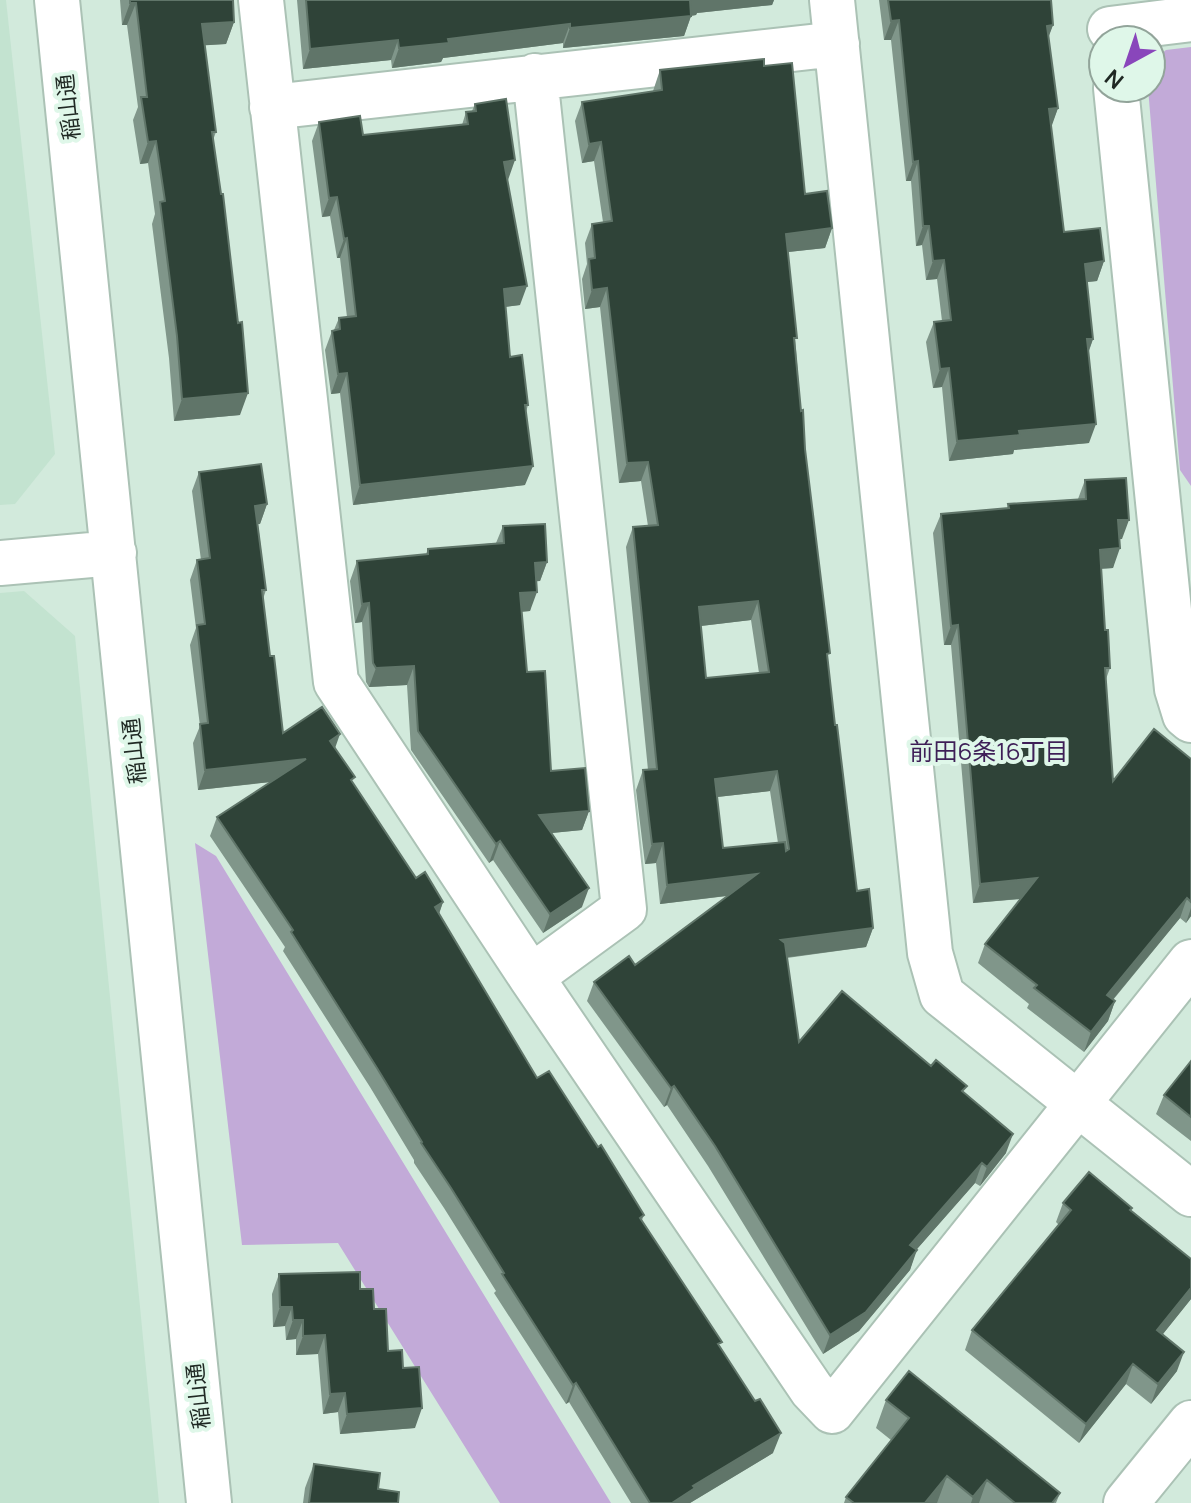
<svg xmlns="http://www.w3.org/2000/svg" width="1191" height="1503" font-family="Manrope,'Noto Sans JP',sans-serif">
	<rect width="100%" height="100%" fill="#d2eadc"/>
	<path fill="#c3e3d0" d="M0 0H6L55 454 15 504 0 505Z
		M24 591 75 636 159 1503H0V593Z"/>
	<path fill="#c2aad8" d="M1191 47V486L1180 470 1148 88H1151V62L1166 50Z
		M195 843 216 856 611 1503H500L338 1243 242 1245Z"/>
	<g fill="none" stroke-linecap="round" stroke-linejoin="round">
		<g stroke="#abc2b5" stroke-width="48">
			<path id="minor" d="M261 0 336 682 531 977 812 1390 832 1411 1191 962
				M832 0 930 953 942 995 1191 1194
				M1110 29 1191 19
				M1116 88 1177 689 1185 715 1191 720
				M272 107 837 44
				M531 977 624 909 535 76"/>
		</g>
		<g stroke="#abc2b5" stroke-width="48">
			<path id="tertiary" d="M57 0 209 1503
				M0 563 114 553
				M1126 1503 1191 1423"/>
		</g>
		<use href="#minor" stroke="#fff" stroke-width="44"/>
		<use href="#tertiary" stroke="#fff" stroke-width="44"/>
	</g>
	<path fill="#80968a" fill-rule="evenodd" d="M120 0H233L234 22 226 44 205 45 216 132 213 140 240 415 174 421 169 358 152 224 155 214 148 163 140 164 133 120 138 107 127 25H122Z
		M297 0H774L772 5 697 13 696 15 691 16 684 36 563 48V43L443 58 441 62 392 68 391 60 303 69Z
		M879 0H1051L1053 25 1048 37 1058 108 1051 126 1064 232 1104 261 1097 281 1087 282 1093 339 1089 351V443L1014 450 1013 454 949 461 942 387 933 388 926 342 934 322 942 321 937 279 926 280 922 245 916 246 911 181H906L891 40H884Z
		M764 66 805 194 832 228 825 248 788 252 801 411 835 725 857 891 873 928 866 947 787 958 799 1042 964 1093 1006 1153 980 1186 975 1183 916 1250 910 1270 859 1331 823 1354 708 1166 667 1105 664 1107 587 1001 594 982 635 965 727 896 660 904 656 863 645 864 636 790 643 770H648L626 547 633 527 648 526 641 481 619 483 600 307 585 309 582 279 587 264 585 243 592 224 603 222 594 161 582 163 575 121 582 102 653 91 660 70ZM751 620 759 673 706 678 701 626ZM770 791 778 843 723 848 717 797Z
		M475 104 508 180H507L520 305 505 307 510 357 528 405 526 412 525 485 353 505 340 393 331 394 325 350 332 331 334 330 339 318 347 317 340 258H337L330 216 322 217 312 141 319 122 363 135 462 125 466 112 472 111Z
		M199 472 267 504 260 524H258L266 590 263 599 270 656 283 733 335 748 353 783 416 878 443 902 439 914 537 1078 644 1215 642 1220 720 1347 773 1453 690 1503H631L569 1402 566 1404 494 1293 496 1291 444 1208 414 1163V1160L370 1087 283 951 285 947 210 836 217 817 271 782 198 790 193 743 200 726 190 645 196 628 190 580 197 560H201L192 491Z
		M1085 480 1122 539H1119L1113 568 1101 569 1105 630 1110 668 1106 679 1113 781 1191 759V916L1186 923 1180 918 1113 1000 1115 1001 1108 1021 1084 1052 1027 1008 1029 1004 978 963 985 944 1021 899 973 903 951 645H944L933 533 941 514 1007 508 1008 504 1078 499Z
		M503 526 547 562 540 581H536L530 611 522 612 527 672 551 771 589 811 582 830 551 833 582 907 543 933 493 860 489 863 411 750 407 685 369 687 366 682 362 622 355 623 350 581 357 561 426 554 428 549 496 543Z
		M1191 1061V1141L1156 1114 1164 1095Z
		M1063 1203 1131 1210 1191 1259V1299L1163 1334 1177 1371 1151 1404 1126 1384 1079 1443 965 1350 972 1330 1059 1225 1056 1222Z
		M279 1274 360 1289 374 1309 388 1351 403 1368 415 1428 340 1434 338 1412 323 1414 318 1354 296 1355V1339L286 1340 285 1326 273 1327 272 1294Z
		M886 1400 1060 1493 1056 1503H844L846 1497 891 1440 876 1428Z
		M314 1464 378 1489 398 1503H303L305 1488Z"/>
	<path fill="#607569" d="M688 0H774L772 5 697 13 696 15 682 17Z
		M130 3H136L127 25H122Z
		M691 16 684 36 563 48 570 28Z
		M899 20 891 40H884L891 21Z
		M234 22 226 44 194 46 202 24Z
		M570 24 563 43 443 58 441 62 392 68 399 48 448 39Z
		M1053 25 1046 44 1047 26Z
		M398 40 391 60 303 69 310 49Z
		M1058 108 1051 128 1049 109Z
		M156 141 148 163 140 164 148 142Z
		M601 142 594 161 582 163 589 144Z
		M515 160 508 180 497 181 504 162Z
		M918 161 911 181H906L913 162Z
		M337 197 330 216 322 217 329 198Z
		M923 226H929L922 245 916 246Z
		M832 228 825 248 779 253 786 234Z
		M347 238 340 258H337L344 239Z
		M944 260 937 279 926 280 933 261Z
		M1104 261 1097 281 1078 283 1085 264Z
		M527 286 520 305 497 308 504 289Z
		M607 288 600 307 585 309 592 290Z
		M1087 339H1093L1086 358Z
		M949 368 942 387 933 388 940 369Z
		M347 373 340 393 331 394 338 374Z
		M248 393 240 415 174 421 182 399Z
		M1096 424 1089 443 1014 450 1013 454 949 461 957 441 1019 431Z
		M648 462 641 481 619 483 627 463Z
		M533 466 525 485 353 505 360 485Z
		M267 504 260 524 248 525 255 506Z
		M1118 520H1129L1122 539 1111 540Z
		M1120 548 1113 568 1093 569 1100 550Z
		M547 562 540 581 528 582 535 563Z
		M537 592 530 611 513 612 520 593Z
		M758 601 751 620 692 627 699 607Z
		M369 603 362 622 355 623 362 604Z
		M958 625 951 645H944L951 626Z
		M414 666 407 685 369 687 376 668Z
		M340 734 333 754 330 741Z
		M306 759 298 779 198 790 205 770Z
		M777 771 770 791 708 798 715 779Z
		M589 811 582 830 532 835 539 815Z
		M500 841 493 860 489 863 496 844Z
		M663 843 656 863 645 864 652 844Z
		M757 874 750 893 660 904 667 885Z
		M1037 878 1030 898 973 903 980 884Z
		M589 888 582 907 543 933 550 914Z
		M1187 898 1180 918 1100 1015 1107 995Z
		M443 902 436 922 435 907Z
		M1191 908V916L1186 923Z
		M873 928 866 947 774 959 781 940Z
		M1115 1001 1108 1021 1084 1052 1091 1032Z
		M674 1086 667 1105 664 1107 671 1088Z
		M1013 1134 1006 1153 980 1186 987 1167Z
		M982 1163 975 1183 903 1265 910 1245Z
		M917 1250 910 1270 859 1331 823 1354 830 1335Z
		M1191 1288V1299L1150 1350 1157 1330Z
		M280 1307H292L285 1326 273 1327Z
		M293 1320H303L296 1339 286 1340Z
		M325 1335 318 1354 296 1355 303 1336Z
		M1184 1352 1177 1371 1151 1404 1158 1384Z
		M1133 1364 1126 1384 1079 1443 1086 1424Z
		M576 1383 569 1402 566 1404 573 1385Z
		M345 1393 338 1412 323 1414 330 1394Z
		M422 1408 415 1428 340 1434 347 1414Z
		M781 1433 773 1453 690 1503H672L693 1486Z
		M947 1476 937 1503H925Z
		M987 1480 979 1503H971L973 1497Z"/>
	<path fill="#2f4338" stroke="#607569" stroke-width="2" fill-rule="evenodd" d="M130 0H233L234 22 202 24 216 132H212L221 194H223L238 323 242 322 248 393 182 399 177 336 160 202 165 201 156 141 148 142 141 97H147L136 3H130Z
		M306 0H690L691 16 570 28V24L448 39 449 43 399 48 398 40 310 49Z
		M888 0H1051L1053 25 1047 26 1058 108 1049 109 1064 232 1100 228 1104 261 1085 264 1093 339H1087L1096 424 1019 431 1020 435 957 441 949 368 940 369 934 322 951 320 944 260 933 261 929 226H923L918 161 913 162 899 20 891 21Z
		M764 59V66L792 63 805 194 827 191 832 228 786 234 797 338H794L801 411 803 410 805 449 830 653 827 654 835 725H837L857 891 869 889 873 928 781 940 785 943 799 1042 842 991 931 1066 936 1060 967 1086 962 1091 1013 1134 987 1167 982 1163 910 1245 917 1250 866 1312 830 1335 715 1146 674 1086 671 1088 594 982 629 956 635 965 757 874 667 885 663 843 652 844 643 770 657 769 633 527 658 525 648 462 627 463 607 288 592 290 589 259 595 258 592 224 612 221 601 142 589 144 582 102 662 90 660 70ZM758 601 769 672 706 678 699 607ZM777 771 789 849 786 851 785 842 723 848 715 779Z
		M506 99 515 160 504 162 527 286 504 289 510 357 522 355 528 405H525L533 466 360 485 347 373 338 374 332 331 340 329 339 318 356 316 347 238 344 239 337 197 329 198 319 122 360 116 363 135 468 124 466 112 476 111 475 104Z
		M261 464 267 504 255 506 266 590H262L270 656H274L283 733 322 707 340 734 330 741 355 777 351 780 416 878 425 872 443 902 435 907 537 1078 549 1071 598 1147 601 1145 644 1215 640 1218 722 1342 718 1344 755 1401 760 1399 781 1433 693 1486 695 1488 672 1503H650L576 1383 573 1385 502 1274 504 1273 451 1188 421 1143 422 1142 377 1068 291 932 293 930 217 817 306 759 205 770 200 724 208 723 197 625 205 624 197 560 210 558 199 472Z
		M1126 478 1129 520H1118L1120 548 1100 550 1105 630H1108L1110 668H1105L1113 781 1154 729 1191 759V902L1187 898 1107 995 1115 1001 1091 1032 1034 988 1037 985 985 944 1037 878 980 884 958 625 951 626 941 514 1009 508 1008 504 1086 499 1085 480Z
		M545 524 547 562 535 563 537 592 520 593 527 672 545 671 551 771 585 768 589 811 539 815 589 888 550 914 500 841 496 844 418 731 414 666 376 668 373 663 369 603 362 604 357 561 428 554V549L504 543 503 526Z
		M1191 1061V1117L1164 1095Z
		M1089 1172 1132 1208 1130 1210 1191 1259V1288L1157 1330 1184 1352 1158 1384 1133 1364 1086 1424 972 1330 1071 1210 1063 1203Z
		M360 1272V1289H373L374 1309H386L388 1351 402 1350 403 1368 419 1367 422 1408 347 1414 345 1393 330 1394 325 1335 303 1336V1320H293L292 1307H280L279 1274Z
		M909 1371 1060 1493 1052 1503H1015L987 1480 973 1497 947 1476 925 1503H854L846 1497 909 1418 886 1400Z
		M314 1464 380 1473 378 1489 399 1492 398 1503H309Z"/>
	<g text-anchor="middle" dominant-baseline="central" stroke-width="8" stroke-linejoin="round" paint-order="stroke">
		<g font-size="22" fill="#1f2823" stroke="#dff7e9">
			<text transform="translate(68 107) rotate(-96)">稲山通</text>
			<text transform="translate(134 751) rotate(-96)">稲山通</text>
			<text transform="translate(198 1396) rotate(-96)">稲山通</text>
		</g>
		<g font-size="24" fill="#3e1f57" stroke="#dff7e9">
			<text x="989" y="750">前田6条16丁目</text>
		</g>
	</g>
	<g transform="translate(1127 64) rotate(220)"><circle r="38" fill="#dff7e9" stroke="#92a49a" stroke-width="2"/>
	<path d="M0-6L14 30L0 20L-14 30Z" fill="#8946bb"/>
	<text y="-12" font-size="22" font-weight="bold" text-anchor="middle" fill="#1f2823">N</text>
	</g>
</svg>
